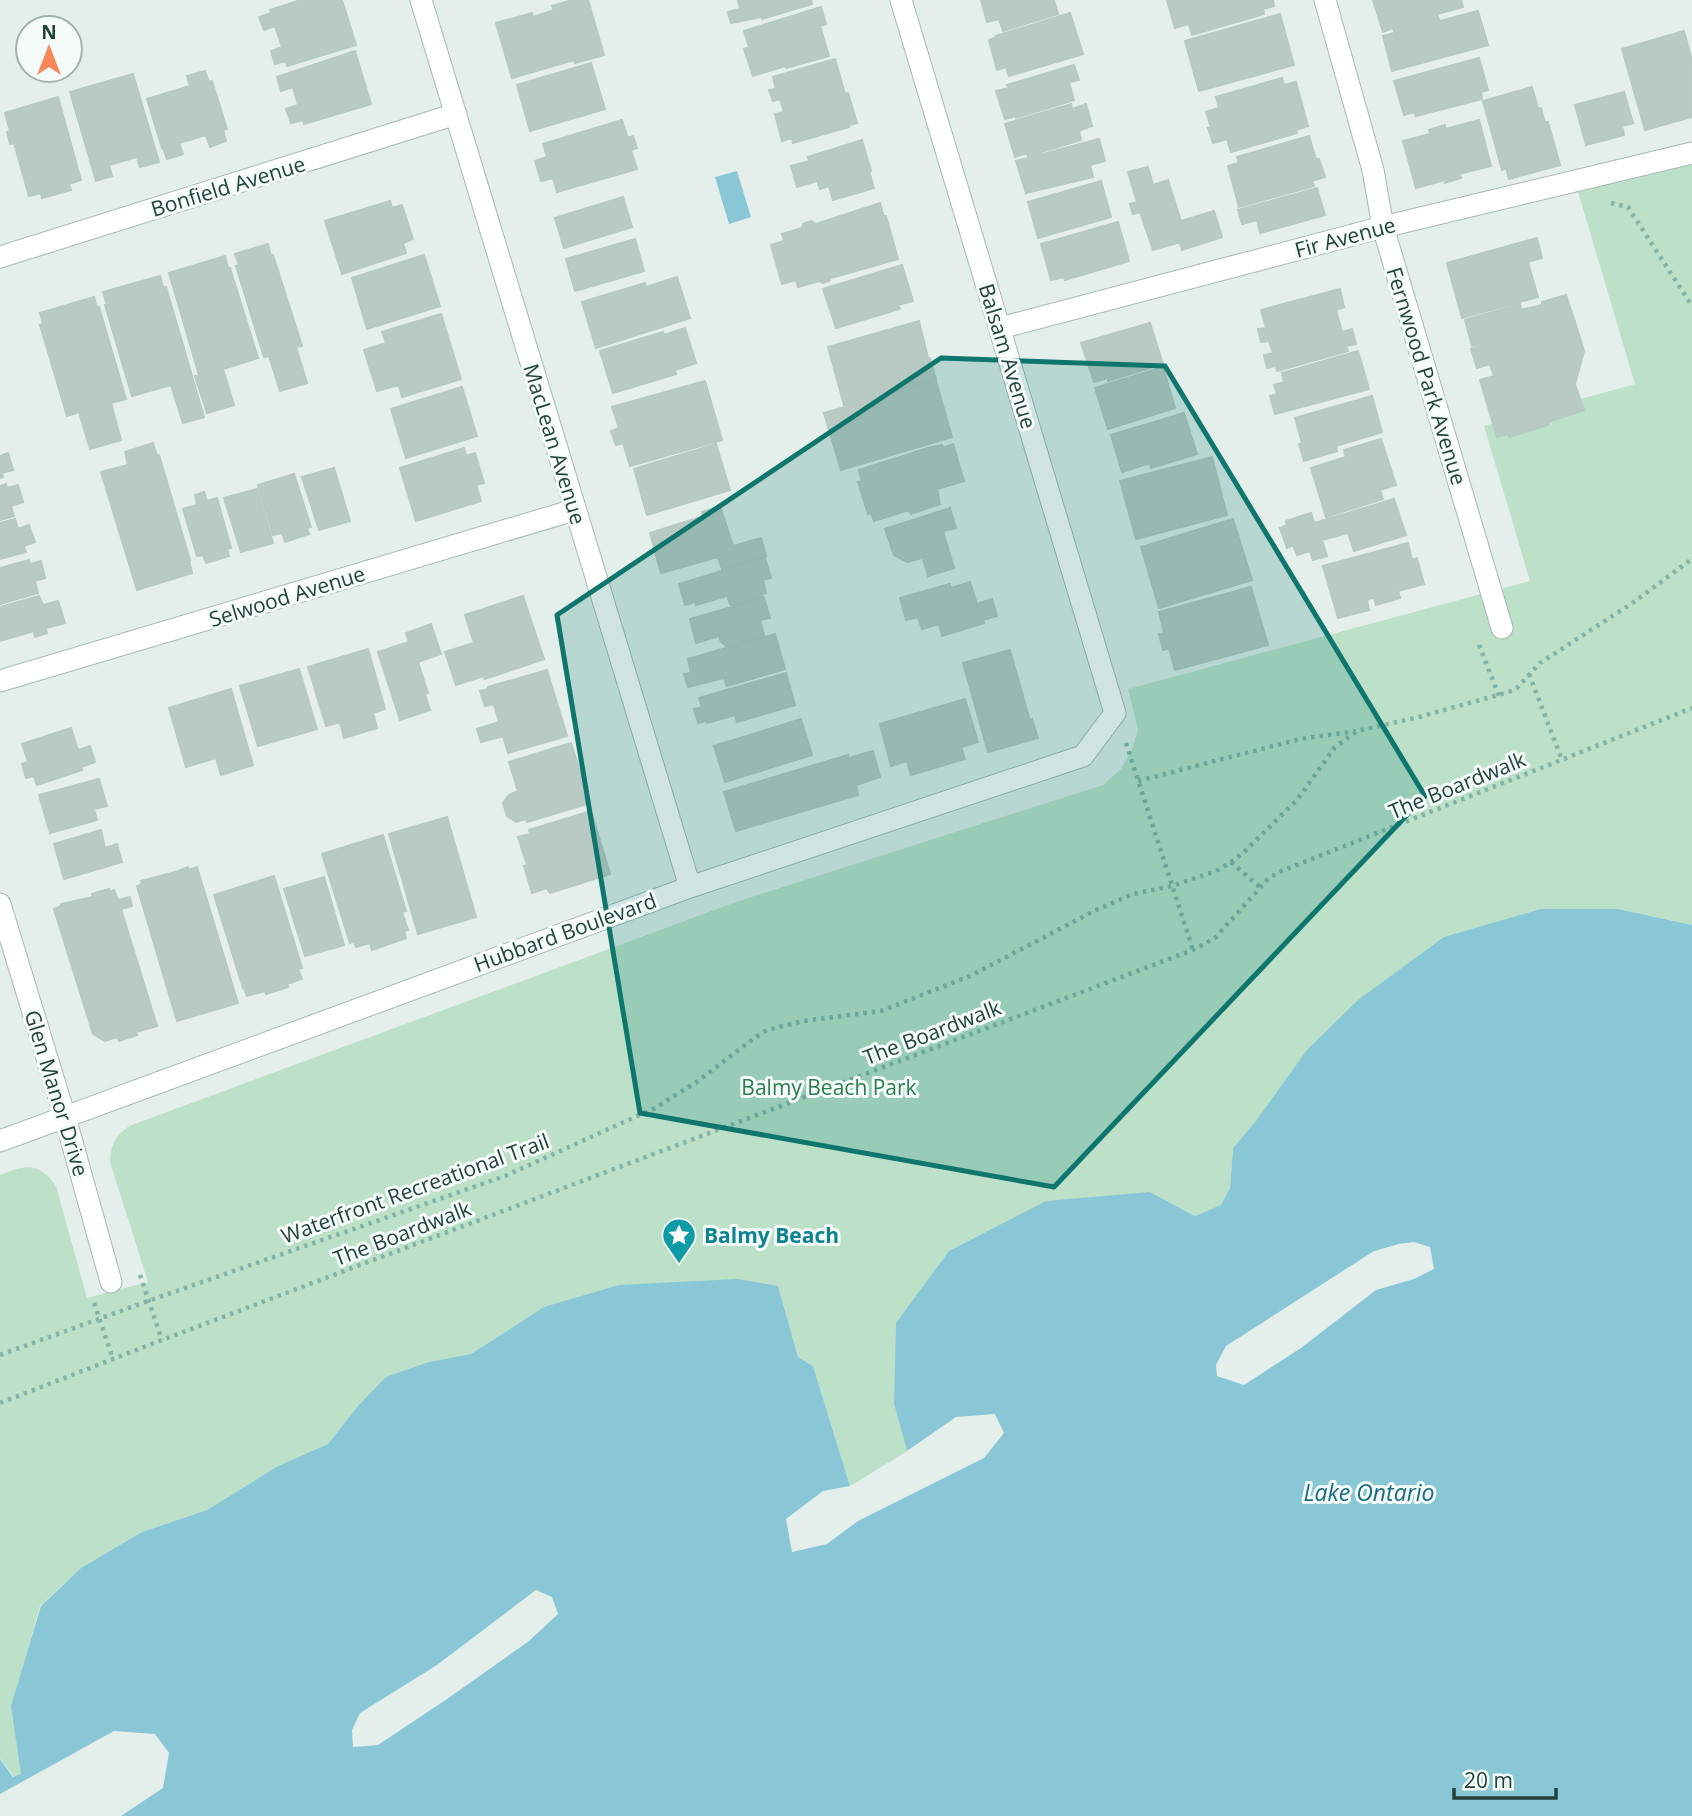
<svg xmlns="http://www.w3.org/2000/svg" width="1692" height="1816" font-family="'Open Sans',sans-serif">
	<rect width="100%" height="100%" fill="#e4efeb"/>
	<path fill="#bce1c8" d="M1692 160V925L1618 909 1256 1121 1233 1148 1230 1188 1222 1205 1195 1216 1150 1192 894 1404 907 1451 850 1486 813 1366 798 1357 778 1286 544 1307 472 1354 429 1362 358 1406 328 1444 278 1466 207 1510 142 1532 81 1568 40 1606 12 1706 21 1774 14 1777 0 1758V1175C25 1165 39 1161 56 1186L87 1298 148 1282 110 1162C111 1146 115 1136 129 1126L736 902 1103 785 1121 769 1132 749 1138 730 1128 689 1530 581 1484 426 1635 384 1578 192Z"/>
	<path fill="#8ac7d6" d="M737 171 751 217 729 224 715 177Z
		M1541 909H1618L1692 925V1816H0V1759L13 1777 21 1774 11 1706 41 1606 81 1568 142 1532 207 1510 278 1466 328 1444 358 1406 386 1377 429 1362 471 1354 544 1307 619 1285 737 1279 778 1286 798 1357 813 1366 850 1486 907 1451 894 1404 896 1323 949 1251 1046 1201 1150 1192 1195 1216 1221 1205 1230 1188 1233 1148 1256 1121 1307 1050 1358 1000 1444 937Z"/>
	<path fill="#e4efeb" d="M1414 1242 1430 1247 1434 1269 1414 1279 1376 1290 1301 1348 1244 1385 1217 1376 1216 1365 1226 1346 1374 1251 1399 1244Z
		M995 1414 1004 1433 984 1458 858 1521 827 1544 792 1552 786 1519 823 1491 850 1486 907 1451 956 1417Z
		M536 1590 552 1597 558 1614 529 1641 447 1699 378 1745 353 1747 352 1730 360 1713 437 1665Z
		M114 1731 155 1734 169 1753 163 1788 121 1816H0V1794Z"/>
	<path fill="#b9cac4" stroke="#b6c9c2" stroke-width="2" d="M301 0H342L356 45 287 66 286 61 275 64 271 51 282 47 275 26 264 30 259 17 271 13 270 10Z
		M572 0H588L604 55 575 63 574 60 512 78 496 23 532 13 533 17 554 10 552 6Z
		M738 0H811L812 4 762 19 761 17 731 23 728 12 740 9Z
		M981 0H1054L1058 14 1003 31 999 19 987 22Z
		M1167 0H1273L1274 6 1263 9 1264 14 1192 35 1189 24 1175 28Z
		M1373 0H1461L1463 7 1437 14 1439 19 1394 31 1393 28 1383 32Z
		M821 7 826 24 820 26 829 56 786 68 785 66 753 76 744 49 749 47 744 31Z
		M1478 11 1488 45 1392 71 1383 36Z
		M1070 13 1083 54 1009 76 1006 67 997 70 989 40 997 37 996 36Z
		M1280 14 1294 65 1199 91 1185 41Z
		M1684 31 1692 61V117L1645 130 1622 49Z
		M355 51 371 104 304 124 303 120 291 123 286 109 298 105 293 87 281 91 277 77Z
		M1479 58 1488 90 1481 92 1482 99 1416 116 1414 112 1404 115 1394 81Z
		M835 59 845 94 848 93 857 123 849 125V127L793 143 792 138 782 141 775 114 784 112 780 99 773 101 769 90 776 89 773 77Z
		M591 63 605 109 530 131 517 85Z
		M1074 65 1079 80 1069 82 1074 100 1016 118V116L1005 119 996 91 1009 88 1007 85Z
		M205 71 209 82 212 81 227 129 223 130 226 141 210 147 206 135 179 143 183 154 167 159 163 148H162L147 99 190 86 187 76Z
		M133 74 159 162 140 167 137 157 109 165 112 176 96 181 70 92Z
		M1282 78 1284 85 1296 82 1308 126 1296 130 1297 133 1231 152 1227 139 1213 143 1208 128 1211 127 1206 112 1219 108 1216 97Z
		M1532 87 1538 108H1541L1545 123 1548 122 1560 165 1509 179 1506 168 1502 170 1483 101Z
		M1624 92 1633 123 1622 126 1624 135 1586 145 1575 105Z
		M58 97 81 180 69 184 71 190 42 198 41 193 29 196 14 143 10 144 7 132 10 131 5 113Z
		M1071 104 1072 109 1086 104 1092 126 1079 131 1081 140 1028 156 1027 153 1015 157 1005 124Z
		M622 120 628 138 633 136 637 148 631 150 637 169 557 192 553 178 541 181 535 161 547 157 543 144Z
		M1479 120 1491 166 1459 174 1461 178 1445 183V180L1416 188 1403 141 1430 134 1429 130 1445 125V129Z
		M1309 136 1316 159H1319L1325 177 1312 181 1314 186 1239 207 1228 166 1239 163 1237 157Z
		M1099 139 1105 161 1090 165 1093 177 1026 193 1016 161Z
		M862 140 871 171H869L874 188 833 200 829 186 820 189 817 181 797 187 791 166 809 161 808 157Z
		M1148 167 1153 185 1168 180 1181 221 1214 211 1222 237 1182 250 1180 242 1153 250 1140 212 1133 214 1130 204 1137 202 1128 172Z
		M1101 181 1111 217 1038 238 1028 202Z
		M1317 188 1325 215 1260 233 1257 220 1242 224 1238 210Z
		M623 197 632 227 564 248 555 218Z
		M390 201 392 208 402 205 413 239 403 243 406 253 342 274 325 221Z
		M880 203 884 217 886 216 898 259 831 278 829 281 823 283 819 281 798 287 796 280 782 284 771 245 784 241 782 234 802 228 803 224 811 221 816 224Z
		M1118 222 1129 261 1065 280 1064 277 1051 280 1041 244Z
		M1537 238 1542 258 1528 262 1538 297 1462 318 1447 263Z
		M635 239 644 271 575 291 566 259Z
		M268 244 271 256 273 255 302 346 296 347 307 383 280 391 269 356 264 357 236 266 239 265 235 254Z
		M424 255 440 306 367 329 352 278Z
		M225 256 228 268H230L258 358 223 369 234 405 207 413 195 376 199 375 169 273Z
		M902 265 913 301 898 305 900 309 836 328 823 289Z
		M160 276 163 287H166L204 417 183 423 171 385 132 396 105 305H107L103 292Z
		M677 277 690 318 596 348 582 302 645 283 646 287Z
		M1340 289 1344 307 1336 310 1342 332 1352 329 1356 344 1346 346 1348 351 1277 371 1276 366 1267 368 1264 355 1273 353 1269 341 1261 342 1258 329 1266 328 1261 310Z
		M1566 295 1575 322 1491 346 1490 342 1472 346 1465 320 1520 304 1521 310 1542 305V302Z
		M94 297 97 308 99 307 126 399 111 403 121 440 90 449 79 412 67 416 40 325 43 324 40 313Z
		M441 314 461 379 402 397 399 385 377 391 364 350 386 343 382 332Z
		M919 321 928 358H930L936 379 844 405 828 347Z
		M1575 322 1584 351 1575 384 1584 410 1548 422V425L1509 437 1508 434 1497 437 1480 380 1494 376 1490 364 1477 368 1471 349 1488 344 1490 348Z
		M1150 323 1163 364 1108 381V378L1094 382 1081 343Z
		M685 328 696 363 675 370 676 374 613 393 600 351 663 332 664 335Z
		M1358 351 1369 389 1275 414 1270 396 1277 394 1274 385 1284 382 1282 373Z
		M1163 367 1175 408 1108 429 1095 388Z
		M705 381 722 440 630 466 623 443 616 445 611 431 619 428 612 407Z
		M936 381 952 437 841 470 824 413Z
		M462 387 477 436 406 458 391 409Z
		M1372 396 1382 432 1336 446 1337 451 1304 461 1299 444 1302 443 1295 418Z
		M1184 413 1197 454 1151 468 1150 463 1122 472 1111 435Z
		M1381 439 1396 485 1380 490 1383 499 1326 517 1311 468 1346 457 1344 450Z
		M153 443 157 456 159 455 190 560H189L192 573 137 590 101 472 128 465 125 452Z
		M716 444 730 490 647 515 634 469Z
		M953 444 964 481 937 489 940 504 911 514 909 510 874 521 871 513 868 514 858 482 862 481 859 470 928 448 942 445 943 448Z
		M464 448 466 456 475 453 484 483 476 485 481 501 416 521 400 468Z
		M8 453 13 470 2 473 3 477 0 478V456Z
		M1212 457 1227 515 1136 539 1120 481Z
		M334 468 350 521 319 530 302 477Z
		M294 474 311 527 307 528 309 534 285 542 282 533 273 535 258 485Z
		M6 484 7 488 18 485 23 502 11 506 14 516 0 520V486Z
		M257 489 273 543 241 552 224 498Z
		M204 492 207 501 217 498 231 548 227 549 229 556 206 563 203 555 197 556 183 509 197 505 195 495Z
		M1394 499 1406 535 1354 551 1348 533 1322 540 1327 556 1313 560 1310 551 1297 555 1293 545 1287 548 1280 528 1287 525 1286 521 1311 513 1314 523Z
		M720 506 733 546 761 538 766 556 722 569 718 557 661 573 650 533 704 516 702 512Z
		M950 508 956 528 943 531 954 568 928 576 923 558 907 562 894 555 885 529Z
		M15 519 18 529 29 525 35 542 24 546 26 552 0 559V523Z
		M1233 519 1252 580 1159 608 1141 547Z
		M1408 543 1412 560 1417 558 1424 584 1398 591 1400 598 1376 605 1374 597 1367 600 1369 610 1338 618 1323 566Z
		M765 558 771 578 763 580 766 593 762 594 763 597 731 606 727 596 696 605 695 602 685 605 679 584Z
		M29 560 30 564 41 561 45 578 35 581 38 593 0 604V568Z
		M970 582 977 604 992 599 997 616 983 620 984 623 942 636 939 624 922 629 918 617 906 620 900 598 950 584 951 588Z
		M1251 587 1268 645 1175 670 1169 648 1163 650 1159 634 1164 633 1159 612Z
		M39 596 43 605 58 601 65 623 46 628 47 633 35 637 34 631 0 641V607Z
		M523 596 544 659 485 679 484 676 456 685 445 652 474 643 465 615Z
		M764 598 770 618 760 620 764 635 726 646 721 642 719 636 696 643 690 619Z
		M431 624 441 654 418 662 428 693 425 694 430 710 400 720 378 652 409 642 406 633Z
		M775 634 785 669 727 686 724 678 688 687 684 674 691 673 688 659Z
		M368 649 385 709 373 713 377 728 344 738 340 722 326 726 308 667Z
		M1010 650 1030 721 1032 719 1038 738 988 752 963 663Z
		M299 669 317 729 258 746 240 686Z
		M547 670 567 736 508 753 503 736 481 742 477 729 499 722 494 704 485 706 480 691 488 689V687Z
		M786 673 795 705 737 722 735 715 707 723 706 721 698 723 694 709 702 707 699 698Z
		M231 689 253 765 221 775 216 758 186 767 169 708Z
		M965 699 978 742 961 747 965 759 911 775 907 761 891 766 880 724Z
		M801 719 812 755 725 782 714 746Z
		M71 728 78 750 90 746 95 762 81 767 82 770 37 785 34 776 26 778 22 764 28 762 22 744Z
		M571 743 590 803 527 822 526 819 516 822 507 816 503 803 509 795 518 791 509 762Z
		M873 751 880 777 856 785 858 795 736 831 724 792 848 755 849 758Z
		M99 779 107 806 94 809 97 820 50 833 39 795Z
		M591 811 610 874 550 893 547 888 532 893 524 866 527 865 518 837 530 834 529 830Z
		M447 817 476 917 418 934 389 834Z
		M101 830 105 848 117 844 122 862 64 879 54 844Z
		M383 835 406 911 402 912 408 930 404 931 406 938 372 950 370 943 356 947 354 942 350 943 322 854Z
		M188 867 189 870 197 867 238 1003 177 1021 137 886 142 884 141 881 179 871Z
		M274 876 302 968 298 969 302 979 287 984 288 987 266 994 265 991 247 996 244 988H243L214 895Z
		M324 877 344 945 305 956 284 889Z
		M109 889 110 892 114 890 118 900 130 897 132 906 121 909 157 1026 136 1032 137 1035 119 1041 118 1037 105 1041 93 1034 54 909 61 906V904L93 897 92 894Z"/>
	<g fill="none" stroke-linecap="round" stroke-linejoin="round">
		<g stroke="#a6b8b3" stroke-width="23">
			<path id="street" d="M421 0 690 887
				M1325 0 1373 170 1383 227 1502 628
				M0 257 456 114
				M1000 328 1383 227 1692 153
				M0 681 574 510
				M0 904 65 1117 111 1282
				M0 1141 690 887 1083 756 1115 713 901 0"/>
		</g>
		<path stroke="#83b4a7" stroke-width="4.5" stroke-dasharray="3.5 5" stroke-linecap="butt" d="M1611 203 1628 207 1692 306
			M1479 645 1499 696
			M1529 674 1562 760
			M1126 743 1193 950
			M1138 781 1300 739 1356 731
			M1231 862 1261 888
			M140 1275 162 1340
			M94 1303 113 1359
			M0 1355 148 1301 505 1176 655 1108 698 1081 753 1039 767 1030 803 1021 881 1011 970 976 1094 911 1133 894 1172 886 1216 871 1231 862 1243 853 1297 800 1335 747 1357 731 1419 717 1509 692 1517 688 1540 663 1631 604 1692 559
			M0 1403 162 1340 1193 950 1215 938 1268 879 1279 872 1692 708"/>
		<use href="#street" stroke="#fff" stroke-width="21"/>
	</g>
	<path fill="#0f766e" fill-opacity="0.2" stroke="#0f766e" stroke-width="5" stroke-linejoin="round" d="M941 358 1165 366 1425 796 1054 1187 640 1113 557 615Z"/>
	<defs>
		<g id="sight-pin" transform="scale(1.75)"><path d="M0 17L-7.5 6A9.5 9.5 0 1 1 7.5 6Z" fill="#0f9aa8" stroke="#f5fbf8"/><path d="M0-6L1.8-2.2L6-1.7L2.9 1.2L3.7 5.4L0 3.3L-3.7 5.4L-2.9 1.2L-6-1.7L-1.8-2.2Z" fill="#fff"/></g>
	</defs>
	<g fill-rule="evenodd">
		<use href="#sight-pin" x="679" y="1235"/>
	</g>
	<g text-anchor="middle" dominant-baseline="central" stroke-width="6" stroke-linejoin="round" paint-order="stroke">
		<g font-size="21" fill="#22423b" stroke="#f5fbf8">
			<text transform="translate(228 186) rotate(-17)">Bonfield Avenue</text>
			<text transform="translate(1345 237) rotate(-15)">Fir Avenue</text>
			<text transform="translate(1008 356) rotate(73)">Balsam Avenue</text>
			<text transform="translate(1427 376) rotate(73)">Fernwood Park Avenue</text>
			<text transform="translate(555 444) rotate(73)">MacLean Avenue</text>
			<text transform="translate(287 596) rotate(-17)">Selwood Avenue</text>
			<text transform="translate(1457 785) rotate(-22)">The Boardwalk</text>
			<text transform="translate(565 932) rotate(-20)">Hubbard Boulevard</text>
			<text transform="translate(932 1032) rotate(-21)">The Boardwalk</text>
			<text transform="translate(57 1093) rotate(73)">Glen Manor Drive</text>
			<text transform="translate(415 1188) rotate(-20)">Waterfront Recreational Trail</text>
			<text transform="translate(402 1233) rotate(-21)">The Boardwalk</text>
		</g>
		<g font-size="21" fill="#297c4d" stroke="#f5fbf8">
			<text x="829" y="1087">Balmy Beach Park</text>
		</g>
		<g font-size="21" font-weight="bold" fill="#0d838f" stroke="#f5fbf8" text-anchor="start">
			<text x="704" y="1235">Balmy Beach</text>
		</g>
		<g font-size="23" font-style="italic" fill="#186b82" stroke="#f5fbf8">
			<text x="1369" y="1492">Lake Ontario</text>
		</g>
	</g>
	<g transform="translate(49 49)"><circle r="33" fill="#f5fbf8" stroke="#a1b1ac" stroke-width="2"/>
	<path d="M0-5L12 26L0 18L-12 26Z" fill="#fa8757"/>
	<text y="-10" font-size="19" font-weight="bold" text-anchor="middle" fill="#22423b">N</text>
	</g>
	<path d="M1454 1788v10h102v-10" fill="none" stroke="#22423b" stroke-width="3.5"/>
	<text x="1464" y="1788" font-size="21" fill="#22423b" stroke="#f5fbf8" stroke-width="5" paint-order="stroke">20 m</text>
</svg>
